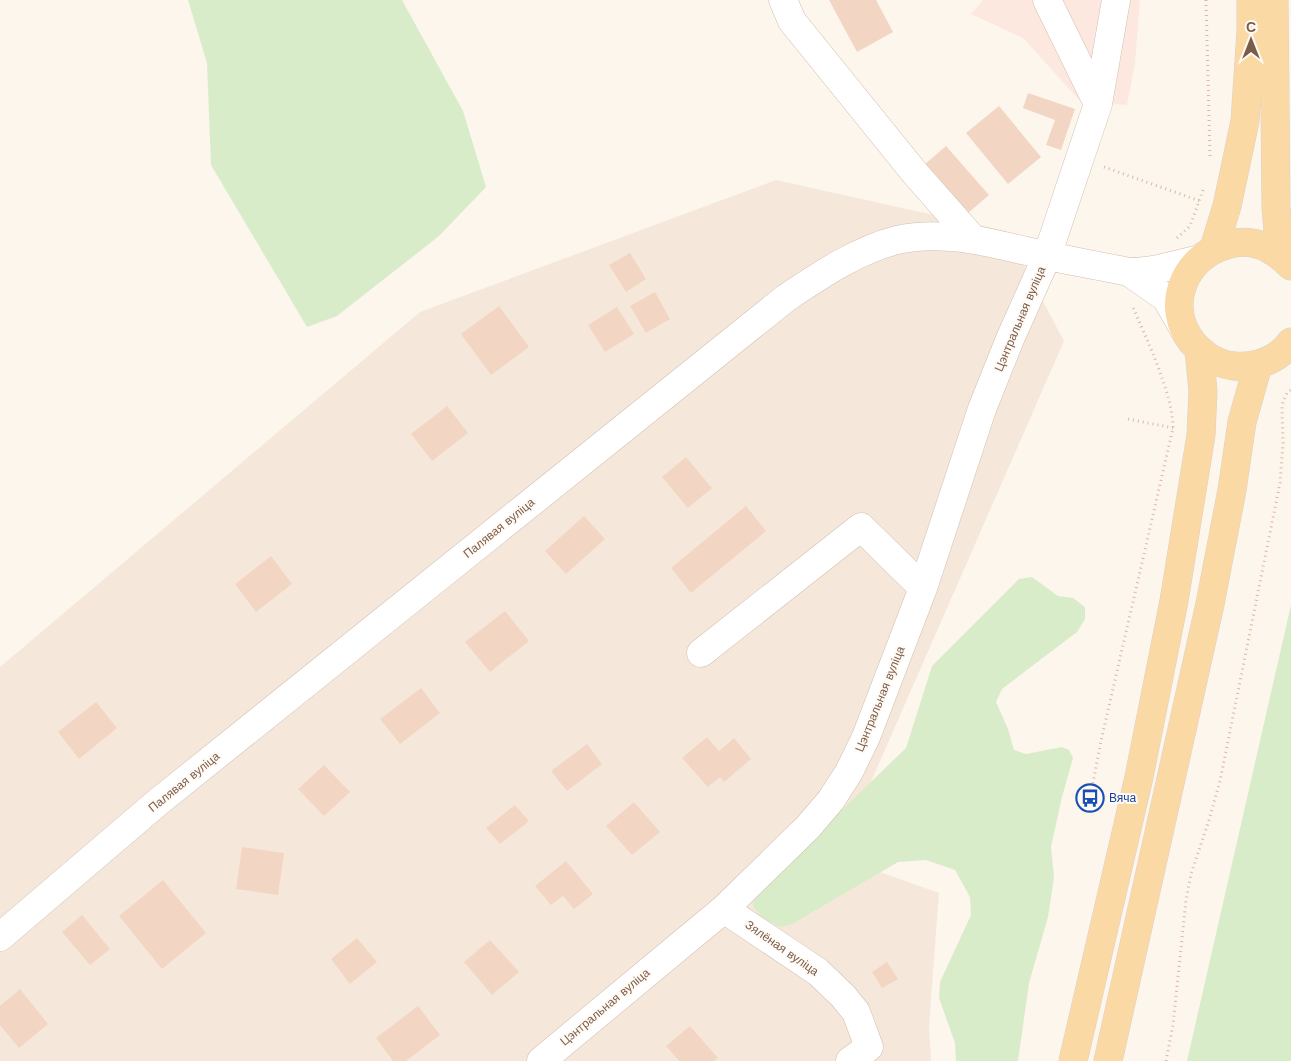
<svg xmlns="http://www.w3.org/2000/svg" width="1291" height="1061" font-family="'Work Sans',sans-serif">
	<rect width="100%" height="100%" fill="#fdf6ec"/>
	<path fill="#f5e8da" d="M776 180 1006 231 1064 341 838 857 939 893 929 1026 931 1061H0V667L420 312Z"/>
	<path fill="#fde8e0" d="M983 0H1140L1135 63 1127 105 1081 102 1023 38 971 14Z"/>
	<path fill="#d8ecc9" d="M188 0H402L463 111 486 187 439 236 337 316 307 327 211 165 207 63Z
		M1032 577 1058 596 1073 598 1085 607V619L1077 632 1002 689 996 702 1008 729 1014 750 1026 754 1062 747 1069 750 1073 758 1062 797 1051 847 1054 877 1048 917 1029 983 1018 1061H956L955 1043 939 998 940 982 971 915 970 897 955 870 926 860 898 862 792 924 780 927 763 919 753 906 756 893 906 748 932 666 1019 579Z
		M1291 605V1061H1187Z"/>
	<path fill="#f3d5c3" d="M829 0H876L893 32 857 52Z
		M1028 93 1075 109 1061 150 1046 145 1055 120 1023 108Z
		M999 106 1041 157 1008 184 966 133Z
		M946 146 989 195 967 214 924 165Z
		M630 253 646 279 626 292 609 265Z
		M655 292 670 319 646 333 630 306Z
		M499 306 529 347 491 375 461 334Z
		M617 307 634 334 605 352 588 325Z
		M447 406 468 433 432 461 411 434Z
		M686 457 712 488 688 508 662 477Z
		M746 506 766 531 691 593 671 568Z
		M584 516 605 539 566 574 545 551Z
		M271 556 292 584 256 612 235 584Z
		M505 611 529 641 490 672 465 642Z
		M421 688 440 713 400 744 380 719Z
		M96 702 117 728 79 759 58 732Z
		M707 737 719 751 734 738 751 759 724 782 720 777 708 787 682 758Z
		M587 744 602 764 567 791 551 771Z
		M324 765 350 792 324 816 298 789Z
		M634 802 660 832 632 855 606 826Z
		M515 805 529 821 500 844 486 828Z
		M242 847 284 853 278 895 236 889Z
		M566 861 593 894 574 909 563 896 551 905 535 886Z
		M163 880 206 933 162 969 119 916Z
		M82 915 110 949 90 965 62 932Z
		M357 938 377 962 350 984 331 959Z
		M490 940 519 972 492 995 464 962Z
		M887 962 898 979 882 988 872 972Z
		M20 989 48 1024 19 1048 0 1025V1006Z
		M418 1006 440 1035 406 1061H393L376 1038Z
		M690 1026 718 1058 714 1061H679L666 1046Z"/>
	<g fill="none" stroke-linecap="round" stroke-linejoin="round">
		<g stroke="#d1beb0" stroke-width="29">
			<path id="minor" d="M783 0 792 21 914 172 973 239
				M1047 0 1098 104
				M1129 272 1166 298 1185 331
				M701 653 861 527 923 588
				M724 909 818 972 843 996 856 1012 869 1047 850 1061
				M0 937 158 802 786 298C819 276 857 250 897 240 946 229 995 244 1043 255 1071 261 1100 266 1129 272 1153 272 1175 265 1199 259
				M541 1061 724 909 808 827 831 800 849 772 866 737 923 588 982 409 1010 339 1047 256 1098 104 1116 0"/>
		</g>
		<g stroke="#dad1cd" stroke-width="29">
			<path id="major" d="M1274 0 1276 208 1280 255
				M1214 248 1227 206 1245 121 1251 31V0
				M1291 266C1282 257 1272 249 1260 245 1249 241 1236 242 1226 245 1184 257 1164 306 1192 342 1203 355 1216 364 1234 366 1256 368 1278 360 1291 342
				M1073 1061 1139 777 1174 601 1201 435 1203 391 1199 351
				M1108 1061 1210 604 1232 490 1242 422 1258 365"/>
		</g>
		<path stroke="#d9b8a5" stroke-width="3" stroke-dasharray="1 4" stroke-linecap="butt" d="M1206 0 1210 157
			M1104 167 1200 201
			M1177 238 1190 226 1203 190
			M1128 419 1173 428
			M1090 798 1101 741 1173 428C1173 394 1146 338 1132 305
			M1166 1061 1173 1025 1186 900 1191 874 1209 820 1220 781 1280 483 1283 443 1282 409 1283 401 1287 393 1291 390"/>
		<use href="#minor" stroke="#fff" stroke-width="28"/>
		<use href="#major" stroke="#fbd9a5" stroke-width="28"/>
	</g>
	<defs>
		<g id="bus-ring" transform="scale(1.4375)"><circle r="9.5" fill="#fffaf3" stroke="#1a4fb4" stroke-width="1.5"/><path d="M-5-6H5V4H4V6H2V4H-2V6H-4V4H-5ZM-3.5-4V0h7V-4ZM-3.5 1.2v1.5H-2V1.2ZM2 1.2v1.5H3.5V1.2Z" fill="#1a4fb4"/></g>
	</defs>
	<g fill-rule="evenodd">
		<use href="#bus-ring" x="1090" y="798"/>
	</g>
	<g text-anchor="middle" dominant-baseline="central" stroke-width="4" stroke-linejoin="round" paint-order="stroke">
		<g font-size="12" fill="#7a5c4d" stroke="#fffaf3">
			<text transform="translate(1020 319) rotate(-67)">Цэнтральная вуліца</text>
			<text transform="translate(499 528) rotate(-39)">Палявая вуліца</text>
			<text transform="translate(880 699) rotate(-68)">Цэнтральная вуліца</text>
			<text transform="translate(184 782) rotate(-39)">Палявая вуліца</text>
			<text transform="translate(782 948) rotate(35)">Зялёная вуліца</text>
			<text transform="translate(605 1007) rotate(-40)">Цэнтральная вуліца</text>
		</g>
		<g font-size="12" fill="#164399" stroke="#fffaf3" text-anchor="start">
			<text x="1109" y="798">Вяча</text>
		</g>
	</g>
	<g transform="translate(1251 40)" stroke="#fffaf3" stroke-width="4" paint-order="stroke">
	<path d="M0-4L9 19L0 12L-9 19Z" fill="#7a5c4d"/>
	<text y="-8" font-size="14" font-weight="bold" text-anchor="middle" fill="#7a5c4d">С</text>
	</g>
</svg>
